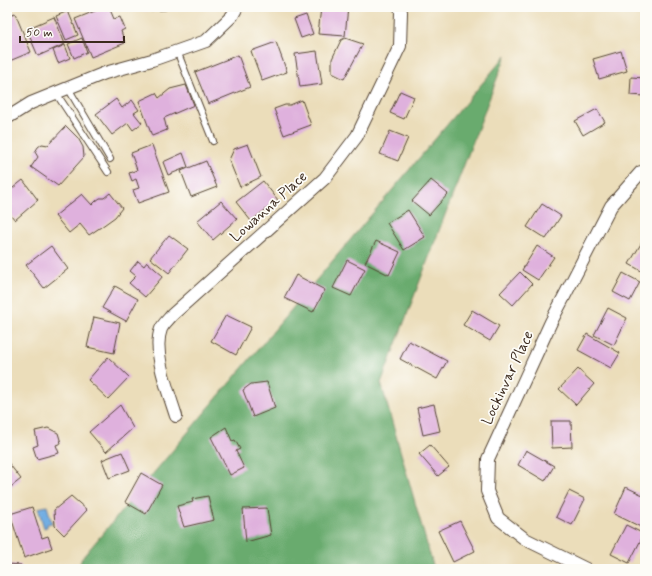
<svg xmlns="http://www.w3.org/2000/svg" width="652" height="576" font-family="Mynerve,sans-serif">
	<rect width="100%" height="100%" fill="#fdfcf7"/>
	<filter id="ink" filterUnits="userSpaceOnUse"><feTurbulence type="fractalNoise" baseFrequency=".025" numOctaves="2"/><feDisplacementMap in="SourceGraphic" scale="8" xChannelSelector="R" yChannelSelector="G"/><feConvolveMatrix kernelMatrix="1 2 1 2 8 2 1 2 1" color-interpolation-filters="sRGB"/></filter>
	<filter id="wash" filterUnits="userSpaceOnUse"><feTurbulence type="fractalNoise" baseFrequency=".012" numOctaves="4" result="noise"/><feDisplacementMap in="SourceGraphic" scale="16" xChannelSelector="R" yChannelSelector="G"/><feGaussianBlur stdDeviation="0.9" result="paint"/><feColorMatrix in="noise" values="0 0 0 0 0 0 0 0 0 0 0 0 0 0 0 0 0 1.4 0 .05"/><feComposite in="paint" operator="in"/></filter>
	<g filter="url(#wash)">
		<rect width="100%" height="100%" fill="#ebddba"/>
		<path fill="#69ab6e" stroke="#526a46" d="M506 55 381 383 434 569H78L82 558Z"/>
		<path fill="#71ade3" stroke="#566c80" d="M47 506 52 523 47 524V527L44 528 38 508Z"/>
		<g id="blocks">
			<path fill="#dfb1dd" d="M105 7H109L114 19 120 17 125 29 121 31 125 43 91 57 75 19Z
				M142 7H166V10L143 11Z
				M321 7H348L345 36 318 34Z
				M68 11 78 35 66 40 56 16Z
				M15 13 31 52 7 62V31L8 30 7 28V16Z
				M306 15 313 34 301 38 294 19Z
				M54 17 65 44 38 56 29 35 33 33 31 27Z
				M82 38 87 52 74 58 68 44Z
				M345 38 363 44 344 79 332 73V59L341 40Z
				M276 42 287 72 262 81 251 51Z
				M65 45 70 58 58 63 53 50Z
				M317 51 322 84 300 87 295 54Z
				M621 51 627 71 599 79 593 59Z
				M238 55 250 87 208 104 195 72Z
				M631 77 645 78V96L630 95Z
				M186 85 194 105 164 118 167 130 152 136 139 101 156 93 159 98 170 89Z
				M400 91 414 97 404 119 390 113Z
				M116 99 122 108 132 100 139 110 134 113 142 123 133 130 128 123 112 135 96 114Z
				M302 100 311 125 284 135 274 109 285 105H290Z
				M597 109 605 122 583 135 575 121Z
				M66 126 78 138 83 147 84 157 58 186 31 167 38 157 35 152 38 147 42 144 48 145Z
				M390 131 408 138 398 161 380 154Z
				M248 144 261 177 240 187 229 160 234 149Z
				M152 145 169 192 138 203 133 190 139 188 136 179 132 181 129 173 137 170 131 153Z
				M183 153 188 167 168 175 163 162Z
				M206 161 217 187 191 197 181 171Z
				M23 180 38 200 15 220 7 210V190L8 192Z
				M431 180 448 194 429 215 412 201Z
				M263 181 278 200 251 221 236 202Z
				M110 193 122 208 115 217 101 227 89 235 80 224 69 233 55 216 82 194 92 205 96 201 100 198H104Z
				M221 201 237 219 213 240 197 221Z
				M542 204 561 216 546 239 527 227Z
				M408 210 425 237 404 250 387 223Z
				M169 235 188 249 169 273 150 258Z
				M376 241 400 252 389 275 365 263Z
				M642 242 645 244V273L629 264Z
				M51 246 68 269 44 288 26 265Z
				M537 246 554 257 538 280 522 270Z
				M347 260 365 269 351 296 333 288Z
				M138 261 144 266 147 262 163 276 145 297 129 283 136 276 130 271Z
				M520 272 532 284 513 305 500 293Z
				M623 273 640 282 630 301 613 292Z
				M296 275 325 290 313 312 284 298Z
				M115 286 138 299 126 321 102 308Z
				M608 308 627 318 614 345 594 335Z
				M472 310 499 326 490 341 463 325Z
				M226 315 251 327 236 355 211 341Z
				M94 317 120 323 114 353 87 347Z
				M587 334 620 353 611 368 578 350Z
				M409 341 447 361 437 379 400 359Z
				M108 357 129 377 108 399 88 380Z
				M578 369 594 384 576 405 559 389Z
				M267 382 275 408 253 417 243 390 251 384Z
				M434 404 440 431 423 435 417 408Z
				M120 405 133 428 106 452 89 432Z
				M551 421H571L572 447 552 448Z
				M226 427 232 441 235 440 240 449 236 451 244 468 230 475 211 437Z
				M48 428 58 433 61 443 56 445 59 453 37 459 33 447 38 445 35 431Z
				M430 445 449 467 438 476 419 454Z
				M526 450 554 466 545 481 518 465Z
				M122 452 130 470 109 478 102 460Z
				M7 461 21 479 7 490Z
				M141 473 162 485 146 514 125 502Z
				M626 487 645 496V529L614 514Z
				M569 491 585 499 572 525 556 517Z
				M71 496 87 510 64 535 55 526 54 510Z
				M208 496 214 520 184 527 177 506 193 502 192 499Z
				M32 507 42 538 48 536 52 548 24 558 10 514Z
				M267 508 271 535 246 542 243 509Z
				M460 521 475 551 453 562 438 531Z
				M626 525 644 534 629 563 611 554Z
				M7 564 21 565V569H7Z"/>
		</g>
	</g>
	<g filter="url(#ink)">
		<use href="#blocks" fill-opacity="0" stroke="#554535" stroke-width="1"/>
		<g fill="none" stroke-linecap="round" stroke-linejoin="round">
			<g stroke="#554535" stroke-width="8">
				<path id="lane" d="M177 51 213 141
					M68 88 110 159
					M56 93 108 172"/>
			</g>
			<g stroke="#554535" stroke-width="14">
				<path id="street" d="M7 118 31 103 105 73 152 60 206 41 232 16 237 7
					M176 416C169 393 152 352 161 329 163 324 169 319 172 315L325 178 357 136 400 46 401 12 400 7
					M586 569 525 539 498 518 487 491 488 459 551 322 611 206 641 172"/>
			</g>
			<use href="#lane" stroke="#fff" stroke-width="6"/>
			<use href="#street" stroke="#fff" stroke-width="12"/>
		</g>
	</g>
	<g text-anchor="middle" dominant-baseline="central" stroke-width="3.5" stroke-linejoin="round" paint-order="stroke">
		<g font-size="15" fill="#3b2a1e" stroke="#fdfcf7">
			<text transform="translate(269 207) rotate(-42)">Lowanna Place</text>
			<text transform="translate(508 378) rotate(-65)">Lockinvar Place</text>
		</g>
	</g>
	<rect width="652" height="576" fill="none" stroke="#fdfcf7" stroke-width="24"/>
	<path d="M20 36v6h104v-6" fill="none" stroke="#3b2a1e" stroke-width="2"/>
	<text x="26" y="36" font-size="12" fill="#3b2a1e" stroke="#fdfcf7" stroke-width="3" paint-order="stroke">50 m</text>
</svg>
